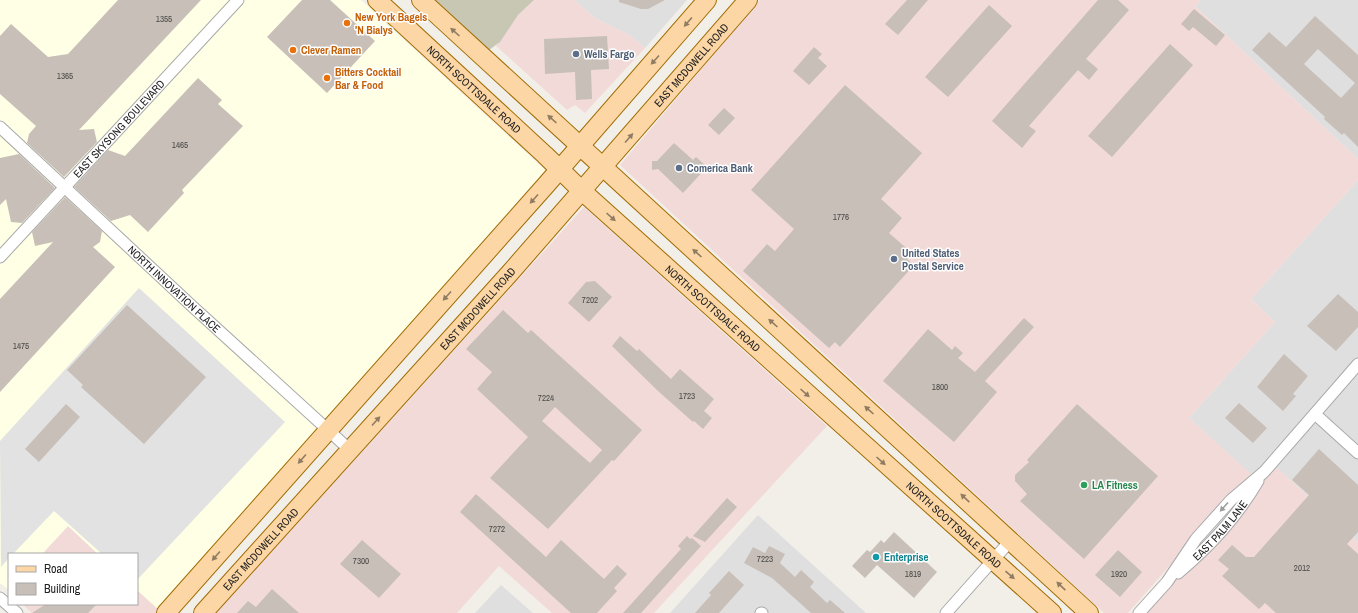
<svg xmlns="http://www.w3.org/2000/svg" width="1358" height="613" font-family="'Archivo Narrow',sans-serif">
	<rect width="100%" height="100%" fill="#f2efe9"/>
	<path fill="#e0dfdf" d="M574 0H687L645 48 629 35 595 18Z
		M1201 0H1358V159L1195 6Z
		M1358 180V542L1275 466 1259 482 1189 418 1275 322 1251 299Z
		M758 515 866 613H670Z
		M501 585 533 613H475Z"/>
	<path fill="#f2dad9" d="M534 0H574L595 18 629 35 645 48 585 113 575 105 567 110 496 46 518 15Z
		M760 0H1201L1195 6 1358 159V180L1251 299 1275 322 1189 418 1251 474 1128 613H1104L620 165Z
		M584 207 827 426 654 613H552L499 566 457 613H216Z
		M1275 466 1358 542V613H1143Z
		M68 526 98 554H42Z
		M137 590 159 610 156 613H32L22 604H137Z"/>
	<path fill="#ffffe5" d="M0 0H361L545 170 159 610 137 590V554H98L68 526 42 554H9V590L0 583Z"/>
	<path fill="#c7c7b4" d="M435 0H534L518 15 500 42 489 50Z"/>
	<path fill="#e2e2e2" d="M139 288 285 422 137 580V554H102L54 511 13 554H9V558L1 567 0 441Z"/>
	<path fill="#c7bfb8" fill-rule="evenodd" d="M118 0H201L79 130 94 129 97 142 64 177 27 143 29 134 36 126 0 94V36L11 24 48 57 68 54Z
		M302 0H330L375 41 327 93 267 37Z
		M619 0H665L648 9H641L619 2Z
		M907 0H928L898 35 885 24Z
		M1098 0H1118L1129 10 1086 59 1098 69 1089 80 1078 70 1029 126 1036 131 1022 148 992 121Z
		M989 5 1012 26 948 97 925 77Z
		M1194 9 1225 35 1216 46 1193 27 1189 31 1181 24Z
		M1315 16 1358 55V147L1344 133 1342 135 1324 119 1325 117 1252 50 1269 32 1286 47ZM1318 49 1355 83 1341 98 1304 64Z
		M607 36 609 69 591 70 592 99 576 100 575 72 545 74 544 39Z
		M1170 44 1193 65 1112 157 1088 136Z
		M814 47 822 54 818 58 827 66 809 85 793 71Z
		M198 78 222 100 218 104 243 126 182 190 184 193 148 232 130 215 111 221 74 187 108 150 125 156Z
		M845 85 922 153 881 199 902 218 889 233 912 253 907 259 914 265 840 347 835 342 829 348 743 271 767 244 775 251 794 229 751 190Z
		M724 108 735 118 719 135 708 125Z
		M674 143 693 160 696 157 707 167 683 193 658 169 652 170V161H657Z
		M19 154 55 188 22 223 11 222 6 199 0 205V158Z
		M65 197 102 231 100 242 93 247 115 267 0 392V299L53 242 35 246 32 232Z
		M595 281 612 297 589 322 568 303 586 282Z
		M1338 294 1358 312V327L1336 351 1307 326Z
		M127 305 206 377 144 444 81 387 83 385 67 370Z
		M503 310 528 333 531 330 642 430 614 461 612 460 548 529 490 478 528 437 477 389 492 372 466 349ZM555 407 602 450 590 463 542 421Z
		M1024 318 1034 327 985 381 997 392 954 442 883 381 928 329 952 350 955 346 963 353 958 358 975 372Z
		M620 336 637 351 639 349 671 379 680 369 714 399 704 411 712 418 703 429 694 421 693 422 658 391 612 346Z
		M1284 354 1308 376 1293 394 1296 396 1283 411 1257 387Z
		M1239 403 1267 428 1253 443 1225 418Z
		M66 404 80 417 39 462 25 449Z
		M1077 404 1158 476 1084 559 1020 501 1027 494 1015 481V475L1029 462 1027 460Z
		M1319 449 1358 485V532L1347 544 1358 554V613H1276L1265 603 1259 609 1222 576 1229 569 1218 560 1232 545 1246 557H1254L1309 495 1292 480Z
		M476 494 546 557 561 540 604 579 617 565 627 574 614 588 617 591 597 613H571L460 512Z
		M727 498 737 507 705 542 693 536Z
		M894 532 937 572 914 598 877 565 865 578 852 566 867 550 870 552 881 540 884 543Z
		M687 536 690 539 692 538 701 546 641 613H623L681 549 678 546Z
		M362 540 401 574 379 598 340 564Z
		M769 546 785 554 780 563 795 577 801 570 814 582 810 587 827 603 830 600 845 613H811L772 578 744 563 753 547 765 553Z
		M1118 550 1142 572 1120 597 1095 575Z
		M729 571 744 585 719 613H695L711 595 709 593Z
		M272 589 299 613H237L248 601 256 607Z
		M46 604H97L88 613H32Z"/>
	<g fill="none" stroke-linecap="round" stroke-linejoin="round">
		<g stroke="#a9a9a9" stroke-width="13">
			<g id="street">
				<path id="s1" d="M0 127 193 307 350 450"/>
				<path id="s2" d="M0 257 238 0"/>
				<path d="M1315 414 1358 453"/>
				<path id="s3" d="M1178 573C1211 545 1236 518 1258 481"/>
				<path d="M0 598 17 613"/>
				<path d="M761 613H762"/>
				<path d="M946 613 1011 540"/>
				<path d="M1139 613 1167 582 1196 539 1231 500 1264 472 1358 364"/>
			</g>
		</g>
		<g stroke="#a06b00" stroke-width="20">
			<g id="primary">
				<path id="s4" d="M377 0 545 155 582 191 1052 613"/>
				<path d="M421 0 1089 613"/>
				<path d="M166 613 546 185 707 0"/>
				<path id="s5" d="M203 613 509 274 748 0"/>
			</g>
		</g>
		<use href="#street" stroke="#fff" stroke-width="11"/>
		<use href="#primary" stroke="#fcd6a4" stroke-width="18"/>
	</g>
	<defs><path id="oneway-solid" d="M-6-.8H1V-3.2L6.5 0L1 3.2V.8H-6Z"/></defs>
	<g fill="#8f7c63">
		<use href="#oneway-solid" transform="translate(688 22) rotate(131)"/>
		<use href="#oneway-solid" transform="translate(455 32) rotate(-138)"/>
		<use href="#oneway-solid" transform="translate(655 60) rotate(132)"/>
		<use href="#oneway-solid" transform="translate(552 119) rotate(-138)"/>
		<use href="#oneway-solid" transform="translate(629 138) rotate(-49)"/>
		<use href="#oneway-solid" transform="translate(534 199) rotate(132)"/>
		<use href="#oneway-solid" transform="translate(611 217) rotate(42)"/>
		<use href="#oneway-solid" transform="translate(697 253) rotate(-138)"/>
		<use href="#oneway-solid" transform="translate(447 296) rotate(132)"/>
		<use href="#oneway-solid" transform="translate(773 323) rotate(-138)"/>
		<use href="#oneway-solid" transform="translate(805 393) rotate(42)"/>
		<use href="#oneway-solid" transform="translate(869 410) rotate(-138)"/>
		<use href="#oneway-solid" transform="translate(376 421) rotate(-48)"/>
		<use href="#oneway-solid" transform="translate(302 459) rotate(131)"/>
		<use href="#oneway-solid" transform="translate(881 461) rotate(42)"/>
		<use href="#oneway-solid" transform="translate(965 498) rotate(-137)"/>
		<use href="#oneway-solid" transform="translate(216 556) rotate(131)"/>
		<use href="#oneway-solid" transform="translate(1010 575) rotate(41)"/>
		<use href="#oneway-solid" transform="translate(1061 586) rotate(-137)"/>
	</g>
	<use fill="#9c9c9c" href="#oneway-solid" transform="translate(1224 507) rotate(132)"/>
	<g fill="#e8710a" stroke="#fff" stroke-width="1.5">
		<circle cx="347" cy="23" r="4"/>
		<circle cx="293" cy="50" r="4"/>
		<circle cx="327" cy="78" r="4"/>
	</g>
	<g fill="#5c6f8a" stroke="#fff" stroke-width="1.5">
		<circle cx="576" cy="54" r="4"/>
		<circle cx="679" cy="168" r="4"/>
		<circle cx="894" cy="259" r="4"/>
	</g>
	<circle fill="#2e9e5b" stroke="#fff" stroke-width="1.5" cx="1084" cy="485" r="4"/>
	<circle fill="#0f9aa8" stroke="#fff" stroke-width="1.5" cx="876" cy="557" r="4"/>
	<g text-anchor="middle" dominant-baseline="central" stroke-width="3" stroke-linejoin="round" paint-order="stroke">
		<g font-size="9" fill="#4b4948">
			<text x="164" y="19">1355</text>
			<text x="65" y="76">1365</text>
			<text x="180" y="145">1465</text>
			<text x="841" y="217">1776</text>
			<text x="590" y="300">7202</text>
			<text x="21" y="346">1475</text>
			<text x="940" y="387">1800</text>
			<text x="687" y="396">1723</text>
			<text x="546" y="398">7224</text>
			<text x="497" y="529">7272</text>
			<text x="765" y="559">7223</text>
			<text x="361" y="561">7300</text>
			<text x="1302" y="568">2012</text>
			<text x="913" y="574">1819</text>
			<text x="1119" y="574">1920</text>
		</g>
		<g font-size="11" font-weight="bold" fill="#c56008" stroke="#fff" text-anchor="start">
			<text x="355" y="17">New York Bagels<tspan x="355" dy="13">'N Bialys</tspan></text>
			<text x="301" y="50">Clever Ramen</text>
			<text x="335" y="72">Bitters Cocktail<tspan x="335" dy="13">Bar &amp; Food</tspan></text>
		</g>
		<g font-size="11" font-weight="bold" fill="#4e5e75" stroke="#fff" text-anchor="start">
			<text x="584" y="54">Wells Fargo</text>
			<text x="687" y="168">Comerica Bank</text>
			<text x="902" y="253">United States<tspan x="902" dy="13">Postal Service</tspan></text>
		</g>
		<g font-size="11" fill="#222" stroke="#fff">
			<text stroke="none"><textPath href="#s5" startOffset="734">EAST MCDOWELL ROAD</textPath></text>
			<text stroke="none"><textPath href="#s4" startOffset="132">NORTH SCOTTSDALE ROAD</textPath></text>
			<text stroke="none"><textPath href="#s2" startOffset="175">EAST SKYSONG BOULEVARD</textPath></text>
			<text stroke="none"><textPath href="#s1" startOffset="238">NORTH INNOVATION PLACE</textPath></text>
			<text stroke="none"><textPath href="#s5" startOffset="410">EAST MCDOWELL ROAD</textPath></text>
			<text stroke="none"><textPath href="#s4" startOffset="456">NORTH SCOTTSDALE ROAD</textPath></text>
			<text stroke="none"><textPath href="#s4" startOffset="780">NORTH SCOTTSDALE ROAD</textPath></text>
			<text stroke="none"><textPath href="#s3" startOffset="60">EAST PALM LANE</textPath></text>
			<text stroke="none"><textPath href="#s5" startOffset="86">EAST MCDOWELL ROAD</textPath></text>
		</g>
		<g font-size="11" font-weight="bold" fill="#27864d" stroke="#fff" text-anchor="start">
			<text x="1092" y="485">LA Fitness</text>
		</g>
		<g font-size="11" font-weight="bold" fill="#0d838f" stroke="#fff" text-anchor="start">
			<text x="884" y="557">Enterprise</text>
		</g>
	</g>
	<rect x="8" y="553" width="130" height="52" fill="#ffffff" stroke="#a7a7a7"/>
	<rect x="16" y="566" width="20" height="6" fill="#fcd6a4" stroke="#a7a7a7"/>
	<text x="44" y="573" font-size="12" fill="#222222">Road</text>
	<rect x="16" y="583" width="20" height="12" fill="#c7bfb8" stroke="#a7a7a7"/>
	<text x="44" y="593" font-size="12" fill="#222222">Building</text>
</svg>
